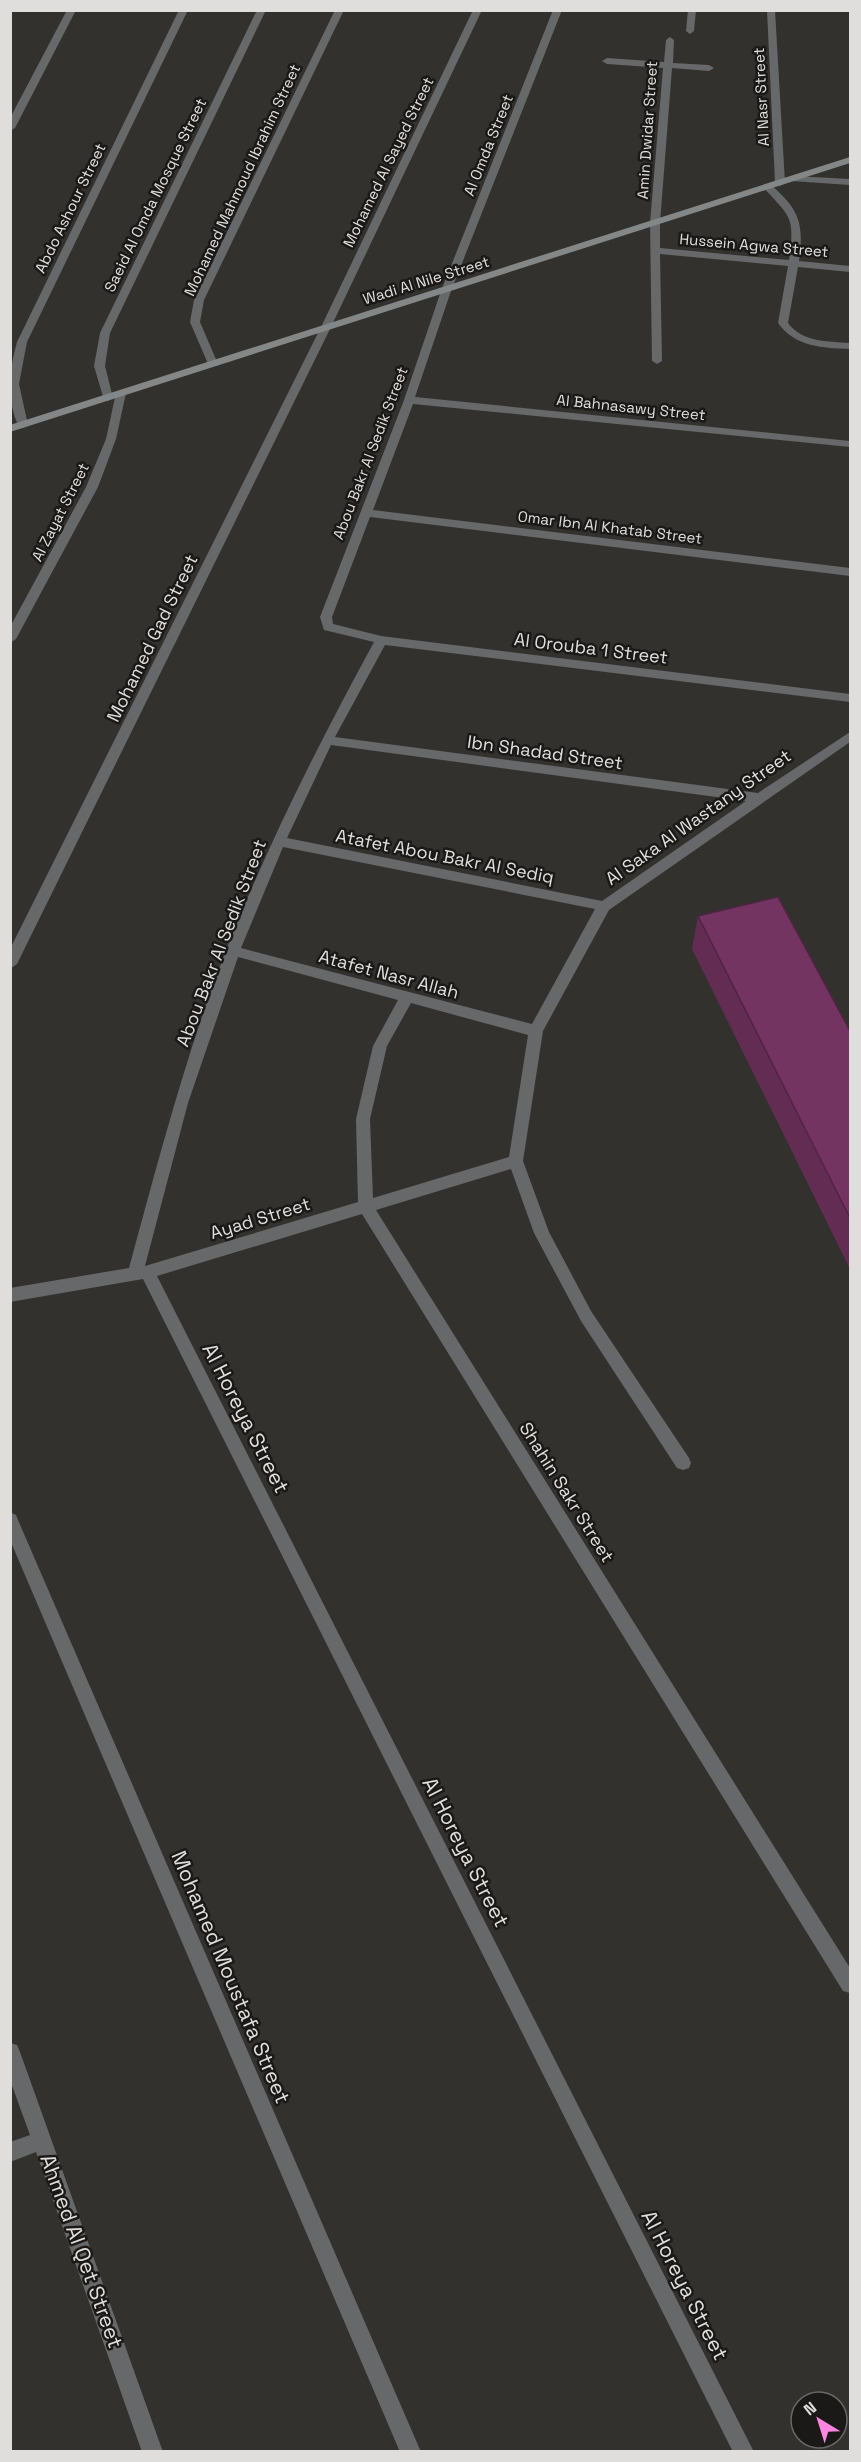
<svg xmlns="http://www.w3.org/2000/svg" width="861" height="2462" font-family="'Space Grotesk',sans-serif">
	<rect width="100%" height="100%" fill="#33312e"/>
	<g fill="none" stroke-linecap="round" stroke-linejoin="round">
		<path fill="#666869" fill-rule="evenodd" d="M67 10H76L15 128 10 131V118Z
			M179 10H188L27 342 19 384 28 425 23 428 19 427C6 401 9 370 17 342Z
			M257 10H266L110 333 105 366 113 398 108 401 104 400 94 366 100 333Z
			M335 10H344L204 300 200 322 218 364 217 366H209L190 322 194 300Z
			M473 10H482L331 327 17 964 10 969V949L321 327Z
			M553 10H562L451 291 415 397 850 441V447L413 404 373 510 850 568V576L370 517 332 617 333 624 381 636 850 694V702L385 645 335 737 758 793 850 732V742L609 910 543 1031 523 1161 549 1232 591 1311 689 1458 691 1463 689 1468 683 1470 677 1468 581 1321 534 1233 511 1169 376 1210 850 1968V1993L843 1991 362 1214 157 1276 754 2452H733L143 1279 10 1302V1288L129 1268C158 1161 186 1054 226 950 268 844 319 743 374 642L324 630 320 617 404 400 441 291ZM331 745 746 801 602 901 287 838ZM283 847 595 909 532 1024 241 948ZM238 957 398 1000 373 1046 356 1119 358 1202 145 1266 188 1103ZM411 1003 528 1035 509 1157 373 1198 370 1119 387 1046Z
			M688 10H696L694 31 690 34 686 31Z
			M767 10H775L785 183 780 186 775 183Z
			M670 37 674 40 673 63 709 65 714 68 709 71 672 68 660 223V248L789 260C795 216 791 218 763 187L771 185C800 210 804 224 799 261L850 266V272L798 267 788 323C803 343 828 341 850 343V349C823 348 795 347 778 323L788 266 660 254 662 361 657 364 652 361 650 223 663 68 607 64 602 61 607 58 664 62 666 40Z
			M794 176 850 179V185L791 181V177Z
			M121 390 126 393 116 439 98 487 16 639 10 643V627L86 487 106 439 116 393Z
			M10 1512 16 1515 18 1520 421 2452H400L10 1540Z
			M10 2043 17 2045 20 2052 163 2452H142L36 2152 10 2162V2142L30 2135 10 2080Z"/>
		<path fill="#838788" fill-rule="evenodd" d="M850 157V163L10 432V425Z"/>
	</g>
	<path fill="#632d53" d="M698 916 850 1031V1269L692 949Z"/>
	<path fill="#733461" stroke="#502444" stroke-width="1.5" d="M778 897 850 1031V1218L698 916Z"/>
	<g text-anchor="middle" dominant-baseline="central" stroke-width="5" stroke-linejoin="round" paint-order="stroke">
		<g font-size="15" fill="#e0dedc" stroke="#1a1918">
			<text transform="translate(761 97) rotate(-93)">Al Nasr Street</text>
			<text transform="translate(647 130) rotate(-86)">Amin Dwidar Street</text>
			<text transform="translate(488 145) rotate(-68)">Al Omda Street</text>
			<text transform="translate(388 162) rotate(-64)">Mohamed Al Sayed Street</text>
			<text transform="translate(242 180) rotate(-65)">Mohamed Mahmoud Ibrahim Street</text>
			<text transform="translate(155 195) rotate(-64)">Saeid Al Omda Mosque Street</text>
			<text transform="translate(70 208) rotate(-64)">Abdo Ashour Street</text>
			<text transform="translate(754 245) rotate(5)">Hussein Agwa Street</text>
			<text transform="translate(426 280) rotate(-17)">Wadi Al Nile Street</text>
			<text transform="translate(631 407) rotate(6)">Al Bahnasawy Street</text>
			<text transform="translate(370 453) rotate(-69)">Abou Bakr Al Sedik Street</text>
			<text transform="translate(60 512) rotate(-63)">Al Zayat Street</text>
			<text transform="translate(610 527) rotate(7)">Omar Ibn Al Khatab Street</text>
		</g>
		<g font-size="18" fill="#e0dedc" stroke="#1a1918">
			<text transform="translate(152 638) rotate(-64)">Mohamed Gad Street</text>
			<text transform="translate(591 648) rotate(7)">Al Orouba 1 Street</text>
			<text transform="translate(545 752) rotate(8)">Ibn Shadad Street</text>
			<text transform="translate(698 817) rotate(-35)">Al Saka Al Wastany Street</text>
			<text transform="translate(445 856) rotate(11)">Atafet Abou Bakr Al Sediq</text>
			<text transform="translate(221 943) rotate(-69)">Abou Bakr Al Sedik Street</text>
			<text transform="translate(389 974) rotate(15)">Atafet Nasr Allah</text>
			<text transform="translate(260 1218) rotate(-17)">Ayad Street</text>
			<text transform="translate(567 1492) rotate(58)">Shahin Sakr Street</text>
		</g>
		<g font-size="21" fill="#e0dedc" stroke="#1a1918">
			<text transform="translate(246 1418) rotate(63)">Al Horeya Street</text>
			<text transform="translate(466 1852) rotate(63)">Al Horeya Street</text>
			<text transform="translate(231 1977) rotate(67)">Mohamed Moustafa Street</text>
			<text transform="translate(82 2251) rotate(70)">Ahmed Al Qet Street</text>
			<text transform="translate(685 2285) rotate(63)">Al Horeya Street</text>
		</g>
	</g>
	<rect width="861" height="2462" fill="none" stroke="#e0dedc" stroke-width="24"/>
	<g transform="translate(819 2420) rotate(322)"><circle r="28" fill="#1a1918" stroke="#696866" stroke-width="1.5"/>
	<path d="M0-4.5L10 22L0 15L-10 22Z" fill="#fe86e0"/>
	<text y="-9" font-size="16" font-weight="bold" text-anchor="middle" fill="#e0dedc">N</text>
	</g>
</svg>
